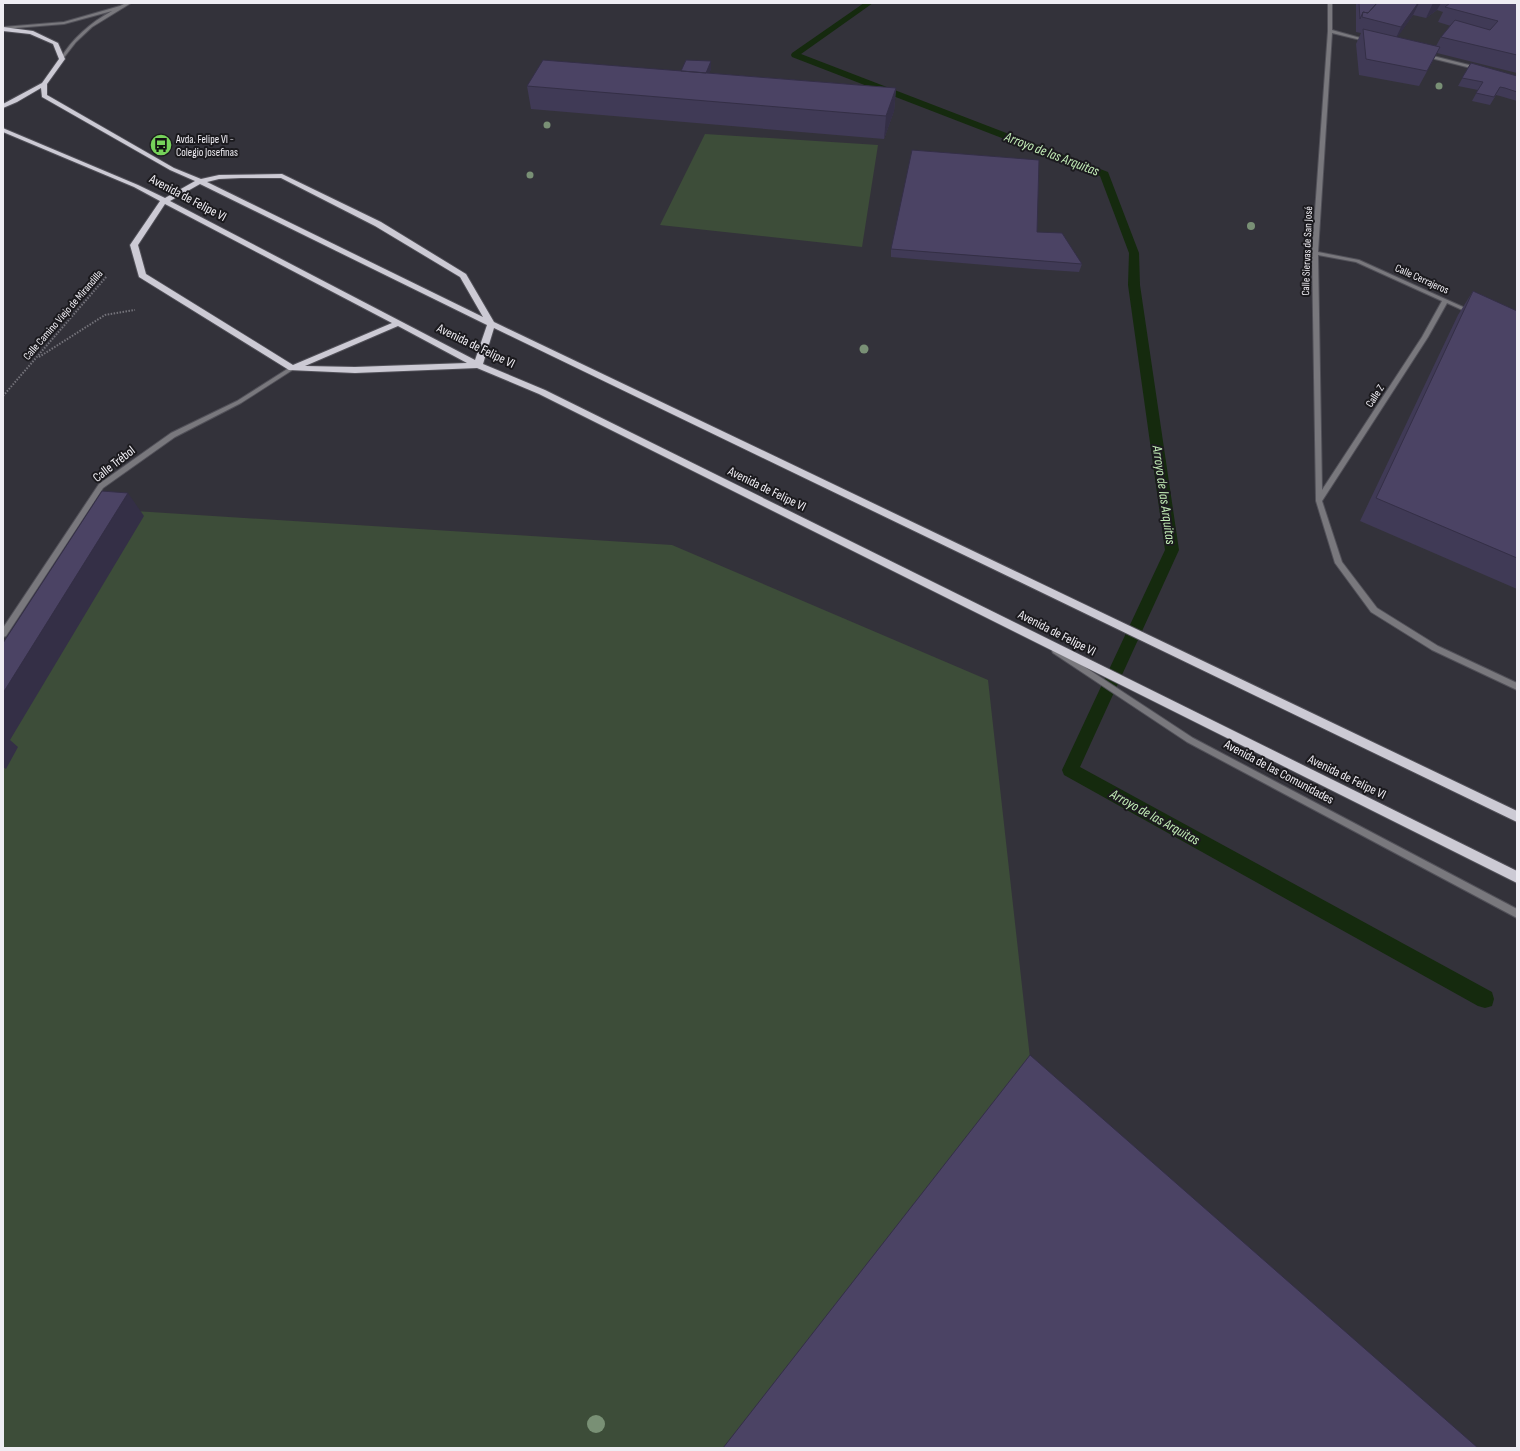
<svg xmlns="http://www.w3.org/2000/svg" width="1520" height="1451" font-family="'Sofia Sans Condensed',sans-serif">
	<rect width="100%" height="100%" fill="#33323a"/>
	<path fill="#3d4d39" d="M705 134 878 145 862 247 660 225Z
		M119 510 672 545 988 680 1031 1067 1464 1448H3V696Z"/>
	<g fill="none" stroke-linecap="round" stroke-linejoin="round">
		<path fill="#152a0e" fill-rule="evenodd" d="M864 3H873L801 54 1108 172 1139 253 1140 285 1179 550 1080 767 1492 992 1494 999 1492 1006 1485 1008 1478 1006 1064 775 1062 770 1165 550 1128 285 1129 253 1100 176 792 57 791 55 792 53Z"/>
		<g stroke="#515058" stroke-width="2">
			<path id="minor" d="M126 3H131L92 27 76 42 62 60 60 59C73 38 90 23 112 11L64 24 3 29V27L64 22 120 6Z
				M1328 3H1332V30L1371 41 1369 42 1332 33 1318 252 1359 260 1474 312 1469 313 1447 303 1428 337 1322 501 1342 562 1377 608 1438 646 1517 683V690L1432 650 1371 612 1335 563 1316 501 1312 253 1328 31ZM1318 255 1356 262 1442 301 1422 337 1322 490Z
				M1425 54 1481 68V69L1479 70 1423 56V55Z
				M292 366 294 367V369L241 403 175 437 103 488 6 636 3 637V628L99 484 171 433 237 401Z
				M1056 648 1193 738 1517 909V918L1187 742 1053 653 1052 651 1053 649Z"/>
		</g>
		<g stroke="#515058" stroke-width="2">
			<path id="trunk" d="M3 27 33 31 58 43 65 59 47 84V95L174 168 201 179 219 175 282 174 381 222 466 274 494 322 1517 811V822L494 328 483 364 545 390 1517 871V883L539 394 477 368 355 373 289 370 139 277 130 245 160 201 134 187 3 132V128L5 129 138 185 165 198 195 181 170 170 42 97 41 88 17 102 3 108V104L42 83 59 59 53 44 30 34 3 31ZM241 178H281L375 226 460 277 483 317 207 182 219 179ZM200 184 487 325 475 360 170 201ZM165 204 392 323 293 365 146 274 138 245ZM398 326 467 363 355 367 305 366Z"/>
		</g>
		<path stroke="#74737a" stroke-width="2" stroke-dasharray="1.5 1.5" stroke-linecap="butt" d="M39 357 105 315 135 310
			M3 396 107 276"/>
		<use href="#minor" fill="#79787d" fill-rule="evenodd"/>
		<use href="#trunk" fill="#cccad4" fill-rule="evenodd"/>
	</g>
	<g fill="#799075">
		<circle cx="1439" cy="86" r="3.5"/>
		<circle cx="547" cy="125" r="3.5"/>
		<circle cx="530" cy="175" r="3.5"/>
		<circle cx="1251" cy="226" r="4"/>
		<circle cx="864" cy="349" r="4.5"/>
		<circle cx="596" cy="1424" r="9"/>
	</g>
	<path fill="#403a56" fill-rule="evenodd" d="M1356 3H1517V73L1437 53 1419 86 1359 75 1356 44 1361 33 1356 32ZM1437 10 1443 12 1438 22 1451 26 1441 37 1436 46 1397 37 1413 15 1426 18Z
		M711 61V69L709 73 896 88 894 111 884 139 531 109 527 86 681 71Z
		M1471 63 1517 76V101L1500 96 1496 95 1490 105 1472 101 1478 90 1458 86Z
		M891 249 1082 264 1079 272 1034 269 891 257Z
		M1473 291 1517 311V589L1360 521 1458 315Z"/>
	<path fill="#342f46" d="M1418 3H1419L1413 15 1394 42 1401 27Z
		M1433 3H1441L1437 10 1426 18Z
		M711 61V69L700 94V86Z
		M896 88 894 111 884 139 886 116Z
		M128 493 144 516 10 740 18 747 6 769 3 767V693Z"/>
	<path fill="#4b4364" stroke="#342f46" d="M1359 3H1377L1368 13 1363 12 1360 19Z
		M1377 3H1418L1401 27 1362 17 1363 12 1368 13Z
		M1450 3H1517V55L1441 37 1455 20 1490 30 1498 21 1445 7Z
		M1363 29 1440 47 1427 71 1366 59Z
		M543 60 896 88 886 116 527 86Z
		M686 60 711 61 706 73 681 71Z
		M1471 63 1517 76V92L1505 88 1500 87 1494 97 1476 93 1483 82 1462 78Z
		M912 150 1039 160 1037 232 1062 233 1082 264 891 249Z
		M1473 291 1517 311V558L1376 498Z
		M102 491 128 493 3 693V643Z
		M1030 1055 1478 1448H723Z"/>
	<defs>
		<g id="bus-disc" transform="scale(1.15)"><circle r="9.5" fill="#76d25a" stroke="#1b1a1e"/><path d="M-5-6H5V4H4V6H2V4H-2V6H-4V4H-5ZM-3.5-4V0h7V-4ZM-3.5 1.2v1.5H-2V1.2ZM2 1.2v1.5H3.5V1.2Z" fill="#111"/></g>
	</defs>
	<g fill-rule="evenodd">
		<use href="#bus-disc" x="161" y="145"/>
	</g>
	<g text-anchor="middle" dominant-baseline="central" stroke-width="4" stroke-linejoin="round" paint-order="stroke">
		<g font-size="11" fill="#efedf3" stroke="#1b1a1e" text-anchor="start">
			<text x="176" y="139">Avda. Felipe VI -<tspan x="176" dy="13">Colegio Josefinas</tspan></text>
		</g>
		<g font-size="11" fill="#efedf3" stroke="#1b1a1e">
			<text transform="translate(1307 251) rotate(-88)">Calle Siervas de San José</text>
			<text transform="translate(1422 279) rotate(24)">Calle Cerrajeros</text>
			<text transform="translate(63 315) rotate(-49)">Calle Camino Viejo de Mirandilla</text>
			<text transform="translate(1375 396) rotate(-57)">Calle Z</text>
		</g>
		<g font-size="13" fill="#efedf3" stroke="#1b1a1e">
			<text transform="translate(188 198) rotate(28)">Avenida de Felipe VI</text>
			<text transform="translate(476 346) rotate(26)">Avenida de Felipe VI</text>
			<text transform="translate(114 464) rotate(-38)">Calle Trébol</text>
			<text transform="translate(767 489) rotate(26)">Avenida de Felipe VI</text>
			<text transform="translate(1057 633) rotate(27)">Avenida de Felipe VI</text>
			<text transform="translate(1279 772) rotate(28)">Avenida de las Comunidades</text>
			<text transform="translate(1347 777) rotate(26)">Avenida de Felipe VI</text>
		</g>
		<g font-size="14" font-style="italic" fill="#c2ecb6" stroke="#1b1a1e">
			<text transform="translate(1052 154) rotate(21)">Arroyo de las Arquitas</text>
			<text transform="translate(1164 495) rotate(82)">Arroyo de las Arquitas</text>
			<text transform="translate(1155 817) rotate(29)">Arroyo de las Arquitas</text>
		</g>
	</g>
	<rect width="1520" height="1451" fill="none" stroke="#efedf3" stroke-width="8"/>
</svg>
